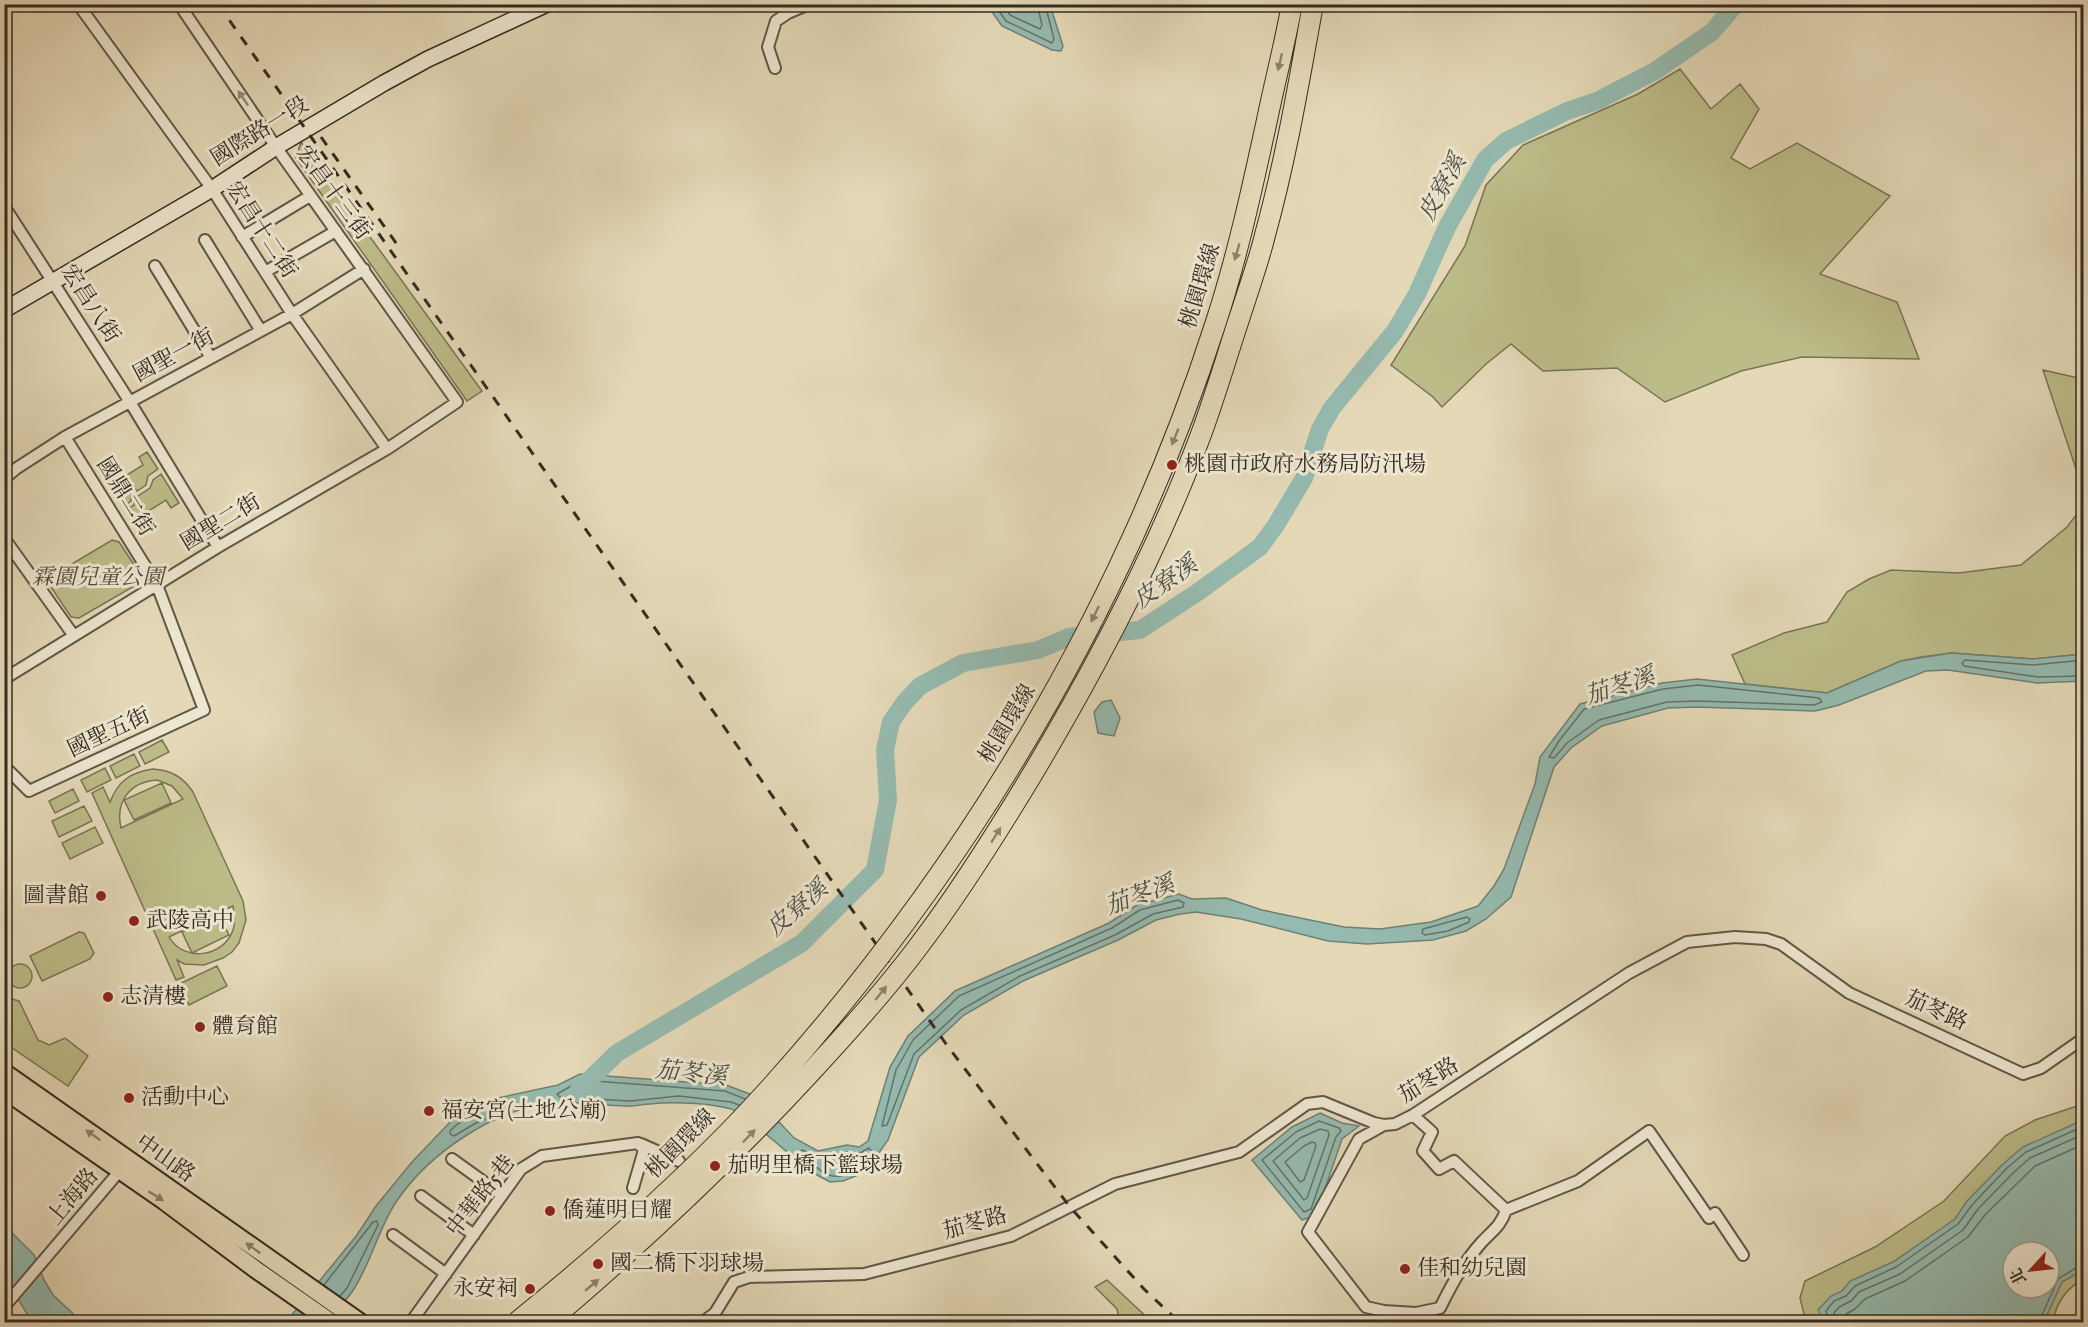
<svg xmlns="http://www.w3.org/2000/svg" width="2088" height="1327" font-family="'IM FELL English','Noto Serif TC',serif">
	<rect width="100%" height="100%" fill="#e4d8b7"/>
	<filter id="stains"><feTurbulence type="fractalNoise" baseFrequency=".00333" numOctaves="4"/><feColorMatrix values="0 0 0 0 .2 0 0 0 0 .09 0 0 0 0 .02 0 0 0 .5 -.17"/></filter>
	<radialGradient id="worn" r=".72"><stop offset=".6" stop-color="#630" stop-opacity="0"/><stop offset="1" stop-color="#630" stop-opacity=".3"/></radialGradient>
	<path fill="#bcbc89" stroke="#787456" stroke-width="1.5" fill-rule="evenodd" d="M1680 69 1711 109 1740 84 1759 109 1731 158 1750 169 1797 143 1890 196 1820 274 1897 302 1919 359 1802 357 1741 371 1665 402 1617 368 1543 371 1511 344 1486 364 1442 407 1433 397 1391 365 1465 246 1486 185 1523 145 1638 94Z
		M301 142 482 391 467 401 296 158Z
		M2043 370 2083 379V490Z
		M147 452 158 469 148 476 146 485 137 491 135 489 131 491V501L124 506 111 485 143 465 139 457Z
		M161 474 179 503 171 508 166 500 133 521 126 510 134 505 135 498 150 488 153 480Z
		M2083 506V654L2033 659 1951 653 1921 657 1901 661 1827 693 1745 684 1732 655 1784 633 1827 622 1847 592 1869 579 1891 570 1959 573 2021 565 2067 527Z
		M112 540 119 542 139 572 136 585 79 618 71 617 49 584 50 577Z
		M162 740 169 752 145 764 139 752Z
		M134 754 140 766 116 778 110 766Z
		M105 768 111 780 87 792 81 780Z
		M153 769C171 770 183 777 193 792L243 901 246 920 239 943 232 952 223 958 204 965 184 964 177 960 184 977 176 980 92 793 103 787 110 802C118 781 131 772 153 769ZM157 780 172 786 183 799 121 828C115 801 130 782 157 780ZM233 906C234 914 236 922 233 930 224 957 184 963 169 937Z
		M162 783 171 803 134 820 124 800Z
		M73 789 79 801 55 813 49 801Z
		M84 806 92 821 59 837 52 821Z
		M95 827 103 843 70 859 62 843Z
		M219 914 229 935 192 953 182 932Z
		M79 932 84 933 94 953 90 959 42 981 30 956Z
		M8 976a12 12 0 1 1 24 0a12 12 0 1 1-24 0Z
		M217 966 227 986 189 1005 179 984Z
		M12 999 19 1001 38 1040 49 1045 65 1038 88 1056 68 1086 5 1043V1003Z
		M2083 1104V1279C2066 1289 2056 1302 2053 1322H1806L1800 1298 1805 1281 1875 1247 1944 1201 2005 1136 2035 1120ZM2013 1252H2049V1288H2013Z
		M1107 1280 1152 1322H1120L1117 1309 1095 1287Z"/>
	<path fill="#95baaf" stroke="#6e8177" stroke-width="1.5" fill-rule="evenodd" d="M987 5H1050L1063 46 1061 51 1052 50 1002 26Z
		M1951 653 2033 659 2083 654V681L2037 683 1948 670 1926 671 1839 705 1815 711 1697 707 1668 708 1602 726 1571 748 1554 767 1511 897 1486 919 1466 931 1433 940 1367 944 1328 941 1241 919 1196 912 1180 914 1156 920 1118 940 1023 981 964 1015 919 1057 888 1140 878 1154 869 1166 858 1175 843 1181 830 1182 817 1175 799 1162 740 1112C718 1103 673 1101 650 1104 642 1104 635 1107 627 1106 603 1106 579 1101 554 1103 495 1108 429 1153 396 1202 378 1229 371 1264 352 1292 344 1303 334 1312 325 1322H286L357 1235 376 1206 412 1162 452 1120 469 1110 498 1098 558 1085 580 1074 726 1085 755 1096 794 1138 818 1151 847 1145 859 1147 868 1141 890 1067 908 1036 955 991 1109 923 1137 905 1179 894 1192 899 1226 898 1262 910 1344 927 1380 929 1431 922 1478 906 1494 886 1504 869 1535 784 1540 757 1580 704 1662 683 1697 679 1827 693 1901 661Z
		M1111 700 1120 718 1114 736 1098 733 1094 712 1102 702Z
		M1320 1113 1342 1123 1359 1126 1342 1139 1316 1215 1302 1220 1252 1160 1292 1127Z
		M2083 1120V1270L2062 1282 2044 1322H1824L1818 1310 1831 1296 1842 1291 1850 1281 1893 1262 1955 1219 1967 1201 2003 1164 2023 1147ZM2013 1252H2049V1288H2013Z
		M5 1226 34 1255 44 1280 53 1295 82 1322H32L9 1284 8 1269 5 1263Z"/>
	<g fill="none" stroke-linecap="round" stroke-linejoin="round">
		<path stroke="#647368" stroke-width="1.5" d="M994 4 1006 21 1052 43 1054 39 1045 4
			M1003 4 1010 15 1040 29 1042 25 1037 4
			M2084 660 2033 665 1965 660 1962 663 1964 666 2038 677 2084 676
			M1698 685 1819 698 1822 702 1814 705 1697 701 1667 702 1599 720 1567 743 1554 758 1549 757 1559 741 1584 709 1663 689Z
			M1178 900 1184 903 1183 907 1153 914 1115 935 1020 976 961 1010 914 1054 887 1125 882 1126 896 1070 913 1040 959 996 1112 928 1140 910Z
			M1467 917 1470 919 1469 922 1448 931 1425 935 1422 933 1423 929Z
			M511 1101 514 1103 513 1107 476 1123 454 1136 450 1134V1131C465 1115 490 1106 511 1101Z
			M739 1105 731 1102 679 1096 630 1101 560 1097 557 1094 582 1080 725 1091 745 1099
			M1319 1121 1339 1128 1341 1131 1336 1137 1311 1209 1304 1212 1262 1160 1296 1132Z
			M1320 1129 1328 1131 1329 1135 1307 1198 1304 1200 1273 1161 1300 1138Z
			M1312 1142 1315 1143 1316 1146 1304 1180 1300 1182 1285 1162 1304 1146Z
			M869 1148 872 1152C864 1164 845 1181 829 1175 823 1173 818 1168 813 1165 808 1161 803 1158 799 1153L802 1150 818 1157 847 1152 860 1153Z
			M324 1285 373 1222 377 1221 378 1225 347 1288 340 1296
			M1829 1322 1826 1311 1834 1301 1846 1296 1855 1286 1896 1267 1958 1224 1972 1205 2007 1168 2026 1152 2084 1126
			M1836 1322 1834 1313 1839 1307 1851 1301 1859 1292 1900 1274 1963 1230 1978 1209 2012 1174 2030 1158 2084 1134
			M1845 1322 1846 1314 1855 1309 1865 1299 1905 1281 1968 1237 1985 1215 2035 1166 2084 1144
			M2039 1322 2058 1279 2079 1266 2084 1265"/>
		<path stroke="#95baaf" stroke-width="18" d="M578 1091 617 1053 802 943 875 870 888 800 885 750 891 722 904 703 920 686 963 663 1038 650 1069 637 1140 630 1198 592 1260 547 1276 525 1304 478 1320 429 1332 408 1395 331 1417 294 1447 227 1485 160 1506 141 1567 111 1597 101 1655 71 1712 32 1736 4"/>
		<g stroke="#605747" stroke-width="14">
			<path id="street" d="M78 4 212 189 292 314 387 449
				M775 68 768 47 776 21 788 13 809 4
				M4 206 130 402 218 547
				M242 237 305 199
				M205 240 261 331
				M155 266 211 358
				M265 272 336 231
				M4 479 17 468 65 437 292 314 364 269
				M4 538 74 636
				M4 679 218 547 387 449 457 402 276 147 179 4
				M4 766 29 791 204 710 157 585 65 437
				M1413 1115 1432 1132 1423 1151 1439 1169 1454 1161 1506 1210 1578 1181 1649 1131 1709 1218 1715 1213 1743 1255
				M1384 1125 1359 1139 1308 1232 1366 1307 1384 1311 1416 1313 1440 1308C1452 1284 1463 1263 1481 1243 1492 1231 1501 1226 1506 1210
				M641 1144 679 1161
				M452 1159 502 1195
				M421 1196 474 1235
				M393 1235 446 1274
				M4 1307 123 1167
				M411 1322 521 1169 542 1156 638 1143 644 1150 633 1188
				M703 1322 715 1313 734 1282 749 1277 864 1274 1011 1236 1115 1184 1239 1152 1307 1104 1323 1102 1374 1123 1384 1125 1395 1124 1413 1115 1629 973 1687 942 1735 937 1766 939 1781 944 1849 993 2023 1074 2041 1068 2084 1038"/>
		</g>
		<g stroke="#342c22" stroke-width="18">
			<path id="secondary" d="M4 310 212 189 276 147 384 83 428 59 547 4"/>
		</g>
		<g stroke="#342c22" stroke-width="20">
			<path id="primary" d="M4 1072 360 1322
				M4 1090 164 1201 255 1269 331 1322"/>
		</g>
		<use href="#street" stroke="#ede6d0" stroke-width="10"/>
		<use href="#secondary" stroke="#ede6d0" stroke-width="15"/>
		<use href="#primary" stroke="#e4d8b7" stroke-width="16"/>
		<path stroke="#342c22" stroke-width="3" stroke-dasharray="10 10" stroke-linecap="butt" d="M218 4 946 1044 1070 1207 1144 1289 1179 1322
			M321 137 401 250"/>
		<g stroke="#342c22" stroke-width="22" stroke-linecap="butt">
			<path id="highway-bridge" d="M517 1322C606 1250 694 1173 771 1087 968 867 1124 607 1215 325 1237 258 1252 189 1267 120 1275 81 1285 43 1292 4
				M548 1322C640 1244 727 1163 809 1074 848 1032 887 989 921 943 962 889 998 831 1033 773 1098 664 1159 548 1203 429 1217 390 1229 349 1242 310 1250 285 1259 260 1265 235 1286 159 1299 82 1313 4"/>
		</g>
		<use href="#highway-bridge" stroke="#e4d8b7" stroke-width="20"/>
	</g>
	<defs><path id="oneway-solid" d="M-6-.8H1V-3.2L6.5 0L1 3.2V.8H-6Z" transform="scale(1.5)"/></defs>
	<g fill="#8c826c">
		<use href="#oneway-solid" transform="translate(1280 62) rotate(103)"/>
		<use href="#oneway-solid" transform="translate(1237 252) rotate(106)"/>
		<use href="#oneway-solid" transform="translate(1175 437) rotate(112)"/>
		<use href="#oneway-solid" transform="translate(1095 614) rotate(116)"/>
		<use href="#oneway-solid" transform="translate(996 835) rotate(-58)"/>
		<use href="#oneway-solid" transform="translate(881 993) rotate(-51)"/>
		<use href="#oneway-solid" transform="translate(93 1135) rotate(-145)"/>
		<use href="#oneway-solid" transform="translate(749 1136) rotate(-46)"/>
		<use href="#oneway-solid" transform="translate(156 1196) rotate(32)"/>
		<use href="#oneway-solid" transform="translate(253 1248) rotate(-145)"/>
		<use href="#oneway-solid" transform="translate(592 1285) rotate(-40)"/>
	</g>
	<use fill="#908979" href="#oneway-solid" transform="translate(243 98) rotate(-124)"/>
	<g fill="#8f2418" stroke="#ede6d0" stroke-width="2">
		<circle cx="1172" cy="465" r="6"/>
		<circle cx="101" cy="896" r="6"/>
		<circle cx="134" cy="921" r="6"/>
		<circle cx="108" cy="997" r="6"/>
		<circle cx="200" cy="1027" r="6"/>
		<circle cx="129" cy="1098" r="6"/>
		<circle cx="429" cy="1111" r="6"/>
		<circle cx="715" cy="1166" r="6"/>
		<circle cx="550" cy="1211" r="6"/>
		<circle cx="598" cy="1264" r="6"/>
		<circle cx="1405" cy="1269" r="6"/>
		<circle cx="530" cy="1289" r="6"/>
	</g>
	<g text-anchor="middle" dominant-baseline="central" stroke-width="6" stroke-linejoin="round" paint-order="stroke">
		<g font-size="22" fill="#342c22" stroke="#ede6d0">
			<text transform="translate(260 132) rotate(-32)">國際路一段</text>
			<text transform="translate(333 193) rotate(54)">宏昌十三街</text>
			<text transform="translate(261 230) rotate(57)">宏昌十二街</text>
			<text transform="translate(1201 286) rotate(-73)">桃園環線</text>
			<text transform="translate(90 304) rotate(57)">宏昌八街</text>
			<text transform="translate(174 356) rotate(-28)">國聖一街</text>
			<text transform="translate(125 497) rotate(58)">國鼎二街</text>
			<text transform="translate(221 523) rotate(-31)">國聖二街</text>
			<text transform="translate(1008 724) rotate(-59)">桃園環線</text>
			<text transform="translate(109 733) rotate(-25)">國聖五街</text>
			<text transform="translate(1936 1011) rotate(24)">茄苳路</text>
			<text transform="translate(1429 1081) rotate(-32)">茄苳路</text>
			<text transform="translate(681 1144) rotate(-45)">桃園環線</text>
			<text transform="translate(165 1159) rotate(35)">中山路</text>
			<text transform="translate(481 1196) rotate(-52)">中華路5巷</text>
			<text transform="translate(73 1197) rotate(-50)">上海路</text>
			<text transform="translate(975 1224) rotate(-16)">茄苳路</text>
		</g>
		<g font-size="22" fill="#342c22" stroke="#ede6d0" text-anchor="start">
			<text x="1184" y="465">桃園市政府水務局防汛場</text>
			<text x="89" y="896" text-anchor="end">圖書館</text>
			<text x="146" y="921">武陵高中</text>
			<text x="120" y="997">志清樓</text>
			<text x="212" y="1027">體育館</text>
			<text x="141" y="1098">活動中心</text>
			<text x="441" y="1111">福安宮(土地公廟)</text>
			<text x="727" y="1166">茄明里橋下籃球場</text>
			<text x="562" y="1211">僑蓮明日耀</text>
			<text x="610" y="1264">國二橋下羽球場</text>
			<text x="1417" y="1269">佳和幼兒園</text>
			<text x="518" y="1289" text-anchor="end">永安祠</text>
		</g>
		<g font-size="22" font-style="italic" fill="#4f4937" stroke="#ede6d0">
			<text x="98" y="578">霖園兒童公園</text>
		</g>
		<g font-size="24" font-style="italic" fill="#4c5045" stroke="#ede6d0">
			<text transform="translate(1443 188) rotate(-61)">皮寮溪</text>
			<text transform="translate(1166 583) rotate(-35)">皮寮溪</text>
			<text transform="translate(1620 687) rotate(-18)">茄苳溪</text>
			<text transform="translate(1140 896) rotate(-20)">茄苳溪</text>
			<text transform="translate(798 909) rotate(-41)">皮寮溪</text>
			<text transform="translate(691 1074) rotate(6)">茄苳溪</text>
		</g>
	</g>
	<rect width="2088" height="1327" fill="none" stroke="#e4d8b7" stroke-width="24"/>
	<rect x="6" y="6" width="2076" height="1315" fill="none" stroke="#342c22" stroke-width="3"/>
	<rect x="12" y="12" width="2064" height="1303" fill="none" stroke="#342c22" stroke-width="1.5"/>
	<g transform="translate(2031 1270) rotate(243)"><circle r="28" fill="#ede6d0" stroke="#a39c8a" stroke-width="1.5"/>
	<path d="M0-4.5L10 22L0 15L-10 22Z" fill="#8f2418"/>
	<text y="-9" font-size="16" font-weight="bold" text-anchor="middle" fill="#342c22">北</text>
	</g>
	<rect width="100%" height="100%" filter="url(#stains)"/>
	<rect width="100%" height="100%" fill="url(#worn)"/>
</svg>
